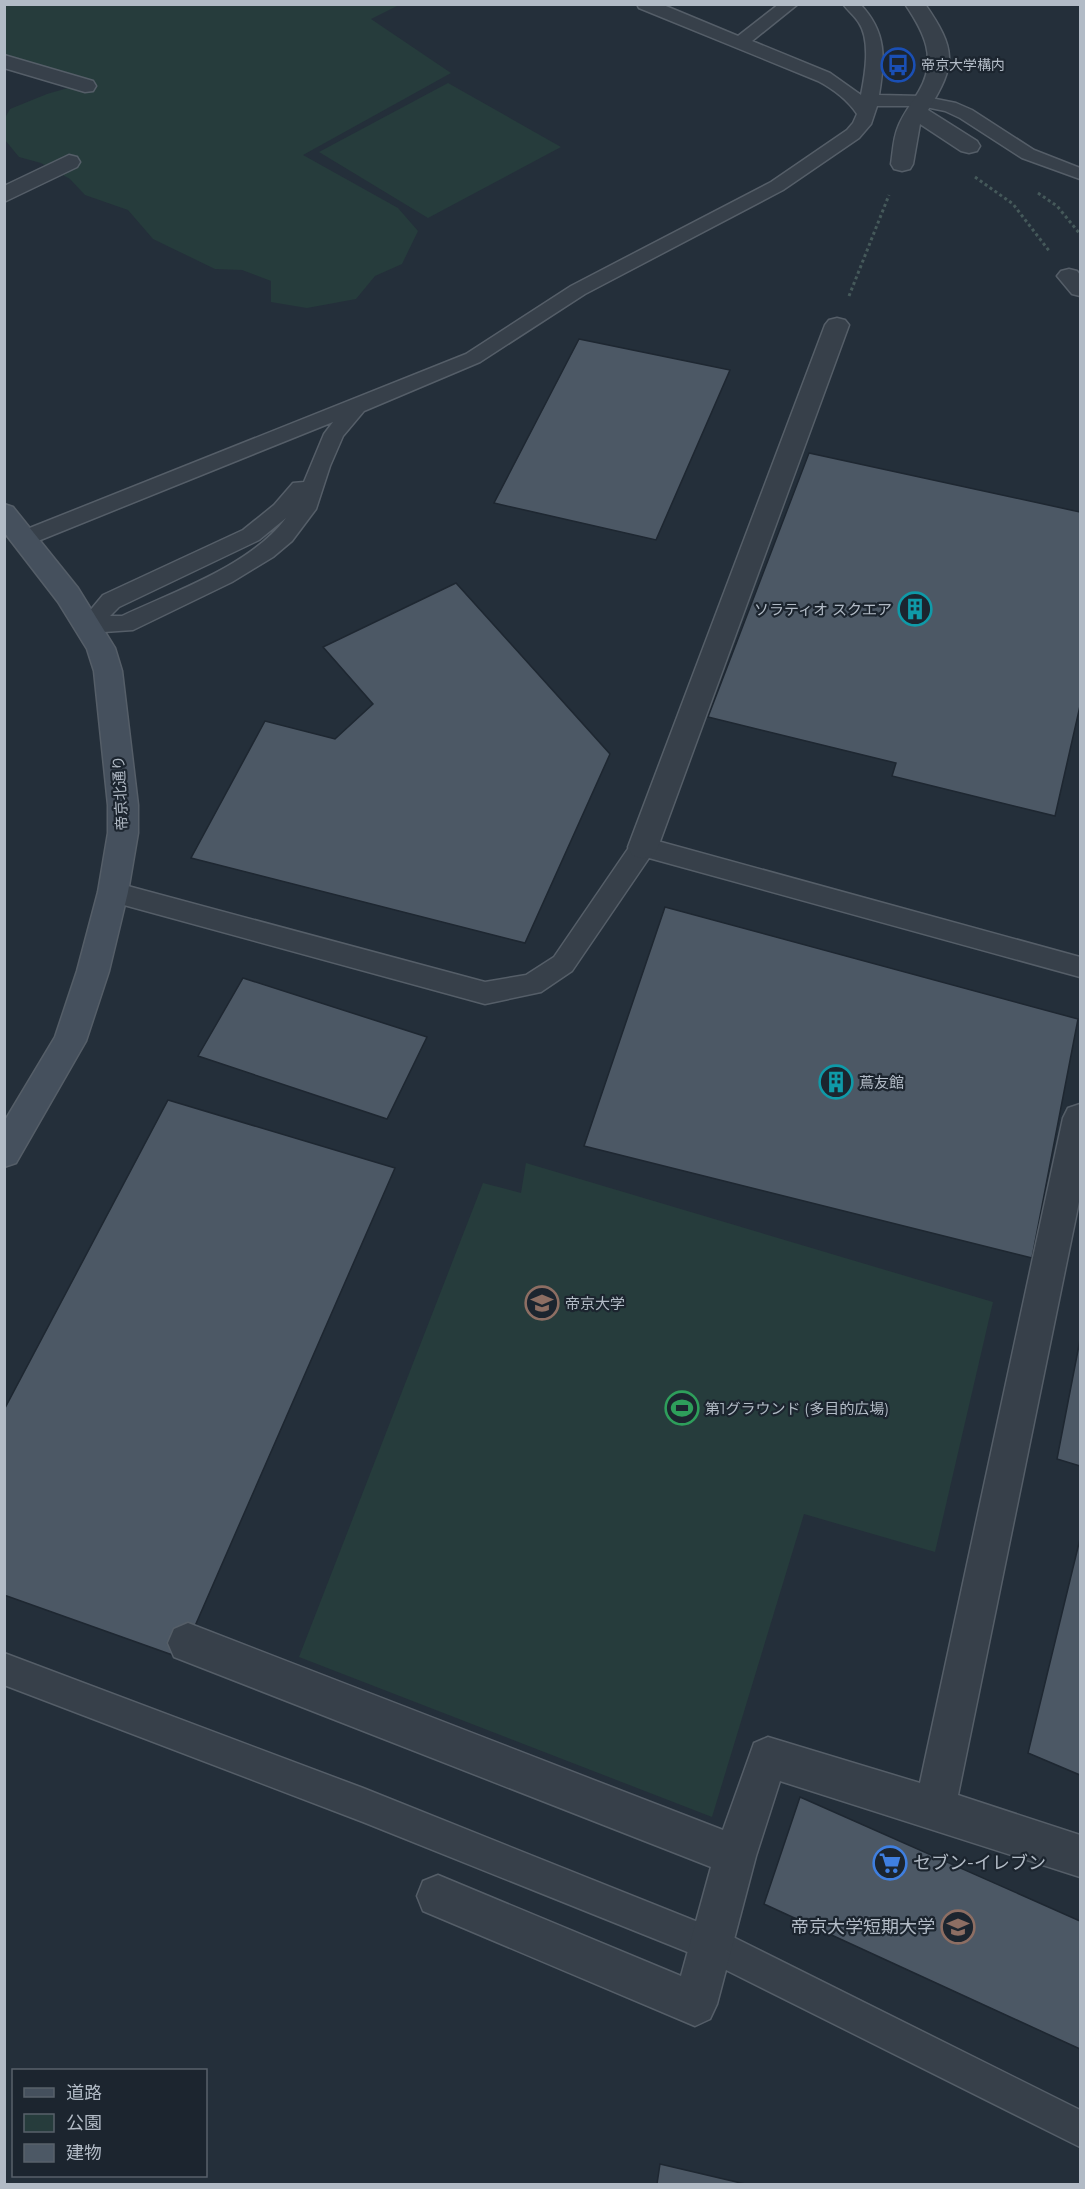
<svg xmlns="http://www.w3.org/2000/svg" width="1085" height="2189" font-family="Montserrat,'Noto Sans JP',sans-serif">
	<rect width="100%" height="100%" fill="#242f3a"/>
	<path fill="#263c3c" d="M4 5H399L371 19 451 73 303 155 398 208 418 231 402 264 375 276 356 299 307 308 271 302V281L242 270 215 269 153 239 128 210 85 195 70 179 41 163 19 157 5 140V118L10 109 47 94 92 81 5 55Z
		M448 83 561 147 428 218 319 152Z
		M526 1163 993 1302 935 1552 804 1514 712 1817 299 1657 483 1183 521 1193Z"/>
	<path fill="#4c5865" stroke="#1e2731" stroke-width="1.5" d="M579 339 730 370 656 540 494 503Z
		M809 453 1080 512V706L1055 816 892 776 896 763 708 717Z
		M456 583 610 754 525 943 191 858 265 721 335 739 373 704 323 647Z
		M665 907 1078 1019 1032 1258 584 1146Z
		M243 978 427 1037 387 1119 198 1056Z
		M168 1100 395 1168 181 1658 4 1595V1410Z
		M1080 1340V1466L1057 1459Z
		M1080 1539V1775L1028 1753Z
		M800 1797 1080 1921V2049L764 1904Z
		M660 2164 745 2184H657Z"/>
	<g fill="none" stroke-linecap="round" stroke-linejoin="round">
		<g stroke="#555e68" stroke-width="3">
			<path id="lane" d="M637 4H661L738 36 779 4H798L752 41 830 73 861 95C865 75 871 41 859 23 855 16 848 11 843 4H860C887 32 885 59 879 95L921 96 956 103 972 110 1034 150 1080 168V179L1022 158 960 118 945 111 921 106H877L871 124 859 138 783 190 585 294 480 362 364 411 343 436 330 466 316 509 292 541 273 557 232 582 133 630 89 633 81 631 78 625 103 595 243 530 274 505 293 483 304 482 324 434 333 422 33 543 25 545 17 543 14 538 17 533 466 354 571 286 771 182 847 130 853 123 857 114C847 99 833 89 818 81L639 8ZM286 518C250 566 175 591 122 616H110L119 607 259 540Z
				M643 837 1080 957V977L649 858 572 971 541 992 485 1004 113 902 104 899 100 892 104 885 113 882 485 982 526 975 554 957 634 840Z
				M4 1653 363 1788 723 1932 1080 2110V2147L700 1957 363 1822 4 1685Z"/>
		</g>
		<g stroke="#555e68" stroke-width="3">
			<path id="street" d="M905 4H925C956 49 957 64 928 110L977 141 980 146 977 151 969 153 961 151 920 124 913 164 910 169 902 171 894 169 891 164C893 152 893 139 898 127 903 114 912 103 919 91 938 59 924 32 905 4Z
				M4 55 93 81 96 86 93 91 85 92 4 68Z
				M69 155 77 157 80 162 77 167 4 202V186Z
				M1069 269 1077 271 1080 275V296L1072 294 1057 276 1061 271Z
				M837 318 845 320 849 325 658 847 654 855 643 859 632 855 628 847 825 325 829 320Z
				M1080 1104V1197L958 1795 1080 1835V1877L780 1781 756 1856 717 2004 710 2019 695 2026 423 1911 417 1896 423 1881 438 1875 681 1976 711 1867 174 1657 168 1643 174 1629 188 1623 723 1830 754 1743 768 1737 920 1783 1063 1118 1068 1108Z"/>
		</g>
		<g stroke="#555e68" stroke-width="3">
			<path id="secondary" d="M4 504 13 507 78 588 115 648 122 671 138 805V833L128 892 109 971 86 1041 16 1163 4 1167V1122L55 1037 77 971 98 892 108 833V805L94 671 87 649 58 602 4 532Z"/>
		</g>
		<path stroke="#45595a" stroke-width="3" stroke-dasharray="3 3" stroke-linecap="butt" d="M975 177 1013 204 1050 252
			M1038 193 1057 206 1080 234
			M849 296 889 195"/>
		<use href="#lane" fill="#37404a" fill-rule="evenodd"/>
		<use href="#street" fill="#37404a" fill-rule="evenodd"/>
		<use href="#secondary" fill="#45505d" fill-rule="evenodd"/>
	</g>
	<defs>
		<g id="bus-ring" transform="scale(1.725)"><circle r="9.5" fill="#1c252f" stroke="#1a4fb4" stroke-width="1.5"/><path d="M-5-6H5V4H4V6H2V4H-2V6H-4V4H-5ZM-3.5-4V0h7V-4ZM-3.5 1.2v1.5H-2V1.2ZM2 1.2v1.5H3.5V1.2Z" fill="#1a4fb4"/></g>
		<g id="building-ring" transform="scale(1.725)"><circle r="9.5" fill="#1c252f" stroke="#0f9aa8" stroke-width="1.5"/><path d="M-4-6H4V6H1V3H-1V6H-4ZM-2.5-4.3h1.7v1.8h-1.7ZM.8-4.3h1.7v1.8H.8ZM-2.5-1h1.7V.8h-1.7ZM.8-1h1.7V.8H.8Z" fill="#0f9aa8"/></g>
		<g id="university-ring" transform="scale(1.725)"><circle r="9.5" fill="#1c252f" stroke="#8d6e63" stroke-width="1.5"/><path d="M0-5L7-2L0 1L-7-2ZM-4 1L0 2.5L4 1V4Q0 6-4 4Z" fill="#8d6e63"/></g>
		<g id="stadium-ring" transform="scale(1.725)"><circle r="9.5" fill="#1c252f" stroke="#2e9e5b" stroke-width="1.5"/><path d="M0-5a6.5 5 0 1 0 0 10a6.5 5 0 1 0 0-10ZM-3.5-1.8h7v3.6h-7Z" fill="#2e9e5b"/></g>
		<g id="supermarket-ring" transform="scale(1.725)"><circle r="9.5" fill="#1c252f" stroke="#3f7fe0" stroke-width="1.5"/><path d="M-6-5.5h2.5l.6 2H6L4.5 2H-2.5L-4.4-4H-6ZM-1.5 3.2a1.3 1.3 0 1 0 .1 0ZM3 3.2a1.3 1.3 0 1 0 .1 0Z" fill="#3f7fe0"/></g>
	</defs>
	<g fill-rule="evenodd">
		<use href="#bus-ring" x="898" y="65"/>
		<use href="#building-ring" x="915" y="609"/>
		<use href="#building-ring" x="836" y="1082"/>
		<use href="#university-ring" x="542" y="1303"/>
		<use href="#stadium-ring" x="682" y="1408"/>
		<use href="#supermarket-ring" x="890" y="1863"/>
		<use href="#university-ring" x="958" y="1927"/>
	</g>
	<g text-anchor="middle" dominant-baseline="central" stroke-width="4.5" stroke-linejoin="round" paint-order="stroke">
		<g font-size="14" fill="#b2bbc6" stroke="#1c252f" text-anchor="start">
			<text x="921" y="65">帝京大学構内</text>
		</g>
		<g font-size="15" fill="#b2bbc6" stroke="#1c252f" text-anchor="start">
			<text x="892" y="609" text-anchor="end">ソラティオ スクエア</text>
			<text x="859" y="1082">蔦友館</text>
			<text x="565" y="1303">帝京大学</text>
			<text x="705" y="1408">第1グラウンド (多目的広場)</text>
		</g>
		<g font-size="15" fill="#b2bbc6" stroke="#1c252f">
			<text transform="translate(120 793) rotate(-93)">帝京北通り</text>
		</g>
		<g font-size="18" fill="#b2bbc6" stroke="#1c252f" text-anchor="start">
			<text x="913" y="1863">セブン-イレブン</text>
			<text x="935" y="1927" text-anchor="end">帝京大学短期大学</text>
		</g>
	</g>
	<rect width="1085" height="2189" fill="none" stroke="#b2bbc6" stroke-width="12"/>
	<rect x="12" y="2069" width="195" height="108" fill="#1c252f" stroke="#58616b" stroke-width="1.5"/>
	<rect x="24" y="2088" width="30" height="9" fill="#45505d" stroke="#58616b" stroke-width="1.5"/>
	<text x="66" y="2099" font-size="18" fill="#b2bbc6">道路</text>
	<rect x="24" y="2114" width="30" height="18" fill="#263c3c" stroke="#58616b" stroke-width="1.5"/>
	<text x="66" y="2129" font-size="18" fill="#b2bbc6">公園</text>
	<rect x="24" y="2144" width="30" height="18" fill="#4c5865" stroke="#58616b" stroke-width="1.5"/>
	<text x="66" y="2159" font-size="18" fill="#b2bbc6">建物</text>
</svg>
